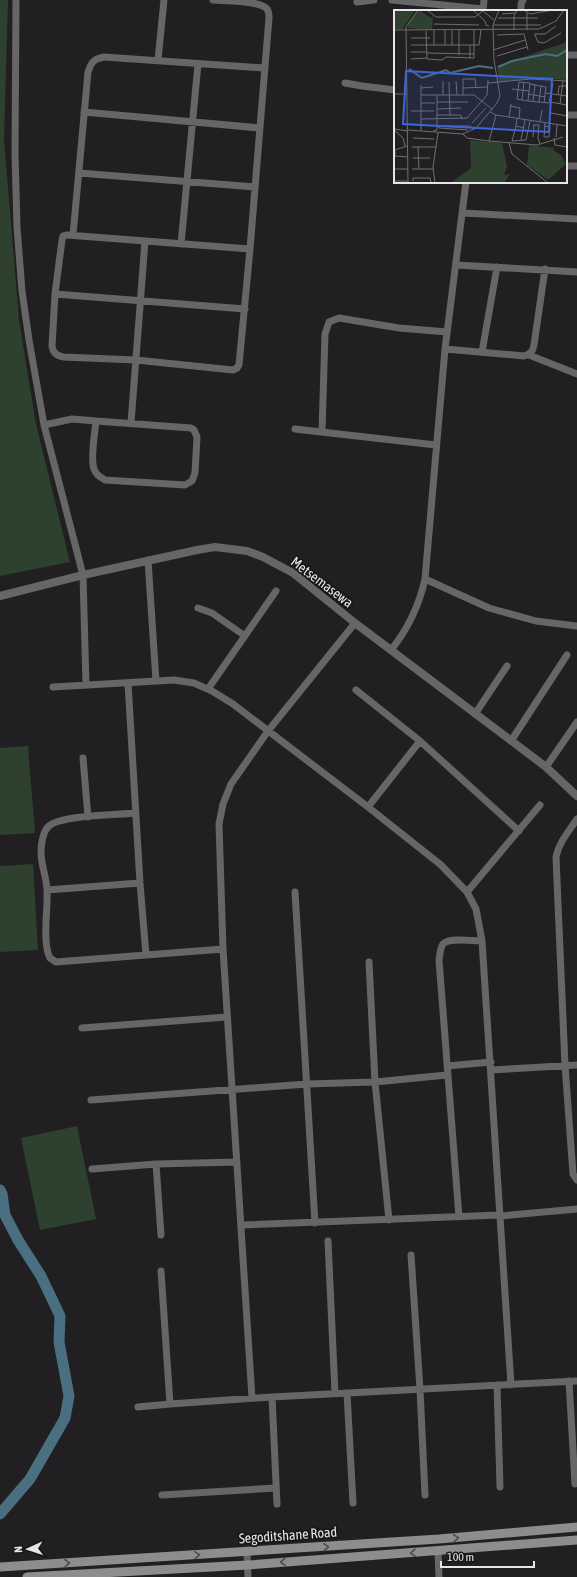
<svg xmlns="http://www.w3.org/2000/svg" width="577" height="1577" font-family="'Asap Condensed',sans-serif">
	<rect width="100%" height="100%" fill="#211f21"/>
	<path fill="#2e412e" d="M0 0H8L4 140 19 320 36 424 70 562 0 576Z
		M28 746 35 833 0 835V748Z
		M33 864 38 950 0 952V866Z
		M77 1126 96 1219 40 1230 21 1138Z"/>
	<g fill="none" stroke-linecap="round" stroke-linejoin="round">
		<path stroke="#496f80" stroke-width="11" d="M0 1190 2 1194 5 1215 18 1240 41 1276 60 1316 59 1342 69 1396 65 1418 30 1479 0 1514"/>
		<path stroke="#656665" stroke-width="7" d="M16 0 15 154 17 227 22 291 29 340 44 425 83 575 86 685
			M213 0C225 1 259 0 267 9 269 12 269 15 269 18L250 249 239 365 237 368 233 370 136 360 63 357C56 355 53 353 52 346L55 294 62 240 63 236 67 235 250 249
			M392 0 483 9
			M357 2 374 0
			M483 11 484 0
			M521 11V4L523 0
			M566 55H577
			M158 60 164 0
			M345 83 362 86 395 90
			M84 112 260 128
			M566 115H577
			M566 166H577
			M79 173 255 187
			M463 213 577 219
			M73 235 88 72C91 63 93 59 104 57L265 68
			M181 244 198 64
			M456 265 577 272
			M55 294 245 309
			M445 349 524 356C531 354 533 351 534 345L545 269
			M482 352 497 267
			M529 355 577 374
			M96 421 191 428 194 430 197 437 195 473 192 481 185 485 105 480C100 477 96 475 94 469 90 458 95 433 96 421Z
			M131 423 145 241
			M44 425 72 419 96 421
			M295 429 436 445
			M322 432 325 334 329 322 339 318 399 328 447 332
			M148 560 156 681
			M425 579 489 608 536 621 577 626
			M198 608 212 613 245 636
			M391 650C408 629 419 606 425 579L445 349 466 182
			M128 683 140 883 146 955
			M53 687 174 680 194 683 212 691 233 704 368 807 441 865 467 892 476 909 482 941 511 1385
			M208 689 276 591
			M356 690 420 741 519 831
			M475 714 507 666
			M511 741 567 655
			M83 758 88 817
			M546 767 577 722
			M368 807 420 741
			M136 813C118 815 61 815 49 826 43 831 41 844 41 852 41 866 47 878 47 891 48 910 42 942 50 958L56 962 223 949
			M577 819C569 831 559 842 556 857L565 1065 573 1174 577 1180
			M47 890 140 883
			M295 892 315 1223
			M467 892 540 805
			M369 962 375 1082 389 1220
			M82 1028 227 1017
			M447 1066 491 1062
			M491 1070 577 1065
			M91 1100 307 1084 375 1082 447 1075
			M156 1164 161 1235
			M92 1169 156 1164 237 1162
			M501 1216 577 1209
			M459 1217 439 960C440 955 440 948 443 944 449 937 473 941 482 941
			M241 1225 500 1215
			M328 1241 335 1393
			M411 1255 420 1389 425 1495
			M161 1271 170 1404
			M569 1381 575 1484
			M497 1385 500 1487
			M347 1393 353 1503
			M272 1397 277 1504
			M252 1398 223 949 219 824 223 804 231 784 268 731 355 623
			M138 1407 170 1404 272 1397 577 1381
			M162 1495 276 1488
			M438 1551 439 1577
			M247 1552 248 1577"/>
		<path stroke="#656665" stroke-width="8" d="M0 596 83 575 197 550 215 547 247 551 263 557 293 573 355 623 546 767 577 796"/>
		<path stroke="#8d8e8c" stroke-width="9" d="M0 1567 439 1539 577 1527
			M27 1577 248 1565 577 1540"/>
	</g>
	<defs><path id="oneway-chevron" d="M-2-3.5L2.5 0L-2 3.5" fill="none" stroke-width="1.6" stroke-linecap="round" stroke-linejoin="round"/></defs>
	<g stroke="#4d4c4c">
		<use href="#oneway-chevron" transform="translate(456 1538) rotate(-5)"/>
		<use href="#oneway-chevron" transform="translate(326 1547) rotate(-4)"/>
		<use href="#oneway-chevron" transform="translate(413 1553) rotate(176)"/>
		<use href="#oneway-chevron" transform="translate(197 1555) rotate(-3)"/>
		<use href="#oneway-chevron" transform="translate(283 1562) rotate(176)"/>
		<use href="#oneway-chevron" transform="translate(67 1563) rotate(-3)"/>
	</g>
	<g text-anchor="middle" dominant-baseline="central" stroke-width="3.5" stroke-linejoin="round" paint-order="stroke">
		<g font-size="14" fill="#e7e5e7" stroke="#181618">
			<text transform="translate(322 582) rotate(37)">Metsemasewa</text>
			<text transform="translate(288 1535) rotate(-4)">Segoditshane Road</text>
		</g>
	</g>
	<g transform="translate(394 10)">
		<rect width="173" height="173" fill="#211f21"/>
		<path d="M21 0 9 19H0V0ZM25 0 37 8 39 6 38 20 14 18V13ZM173 32V70L145 68 105 72 103 56ZM76 130 108 133 113 156 110 165 116 164 110 173H57L77 158ZM135 135 161 138 159 140 167 145 172 154 154 170 133 155Z" fill="#2e412e"/>
		<path fill="none" stroke="#496f80" stroke-width="2" d="M104 57 118 51 152 44 163 46 173 40M15 59 28 68 52 60 56 63 85 56 99 58"/>
		<path fill="none" stroke="#706e70" stroke-width="1" d="M33 0 42 7H81L90 0M79 0 91 11 92 15 95 16M88 0 100 10M130 0 136 4 159 0M133 3V20M108 4 121 3M104 8H144M40 14 85 15M99 15H147M0 20 145 19 162 11 170 0M40 20V35M51 20V35M58 20V35M65 20V45M120 20V6L123 0M32 21 33 49 48 50 52 47 80 48V20M140 24H151L162 16M103 25 130 24 134 40M141 25 144 32 150 33 167 23M17 28H36M17 35H85L87 20M76 35V48M99 40 131 30M17 42H32M32 43 80 44M103 46 133 37M17 49 33 48M62 71 63 85M55 72 56 105M94 73 137 69 173 71M136 74 152 77 150 93M27 75V121M27 78 39 77M69 78 94 77M118 79 135 81M151 83 173 86M0 84H13M134 84 151 87M27 85H80L98 99M49 85V71M69 85V69H81L82 77M164 85 165 76H173M128 90 130 72M134 91 136 73 125 72 123 89 128 90 134 91 155 93 159 73M139 91 141 75M43 92H74M145 92 147 76M156 92 173 95M27 93H41M166 94 169 71M116 96 126 98 125 108M43 99 67 98M17 101H40M96 102 102 105 173 116M157 103 173 106M43 105H67L68 109M115 107 117 94M123 108 122 116 130 118M27 109 73 108 93 85 94 70M43 109V85M146 112 148 100M78 113 92 98M151 113 150 127H155M140 115H145L144 128 146 134M150 116 156 117 155 127M0 119 14 121M0 120 9 128 11 136M14 120 69 124 82 118 103 93 106 86 100 50 99 15 105 0M74 120 45 118 46 116H76L80 119M39 121 43 120V109M69 124 73 128 95 131 143 135 169 127M139 127 140 114M162 127 163 115M19 128 40 129M160 128 161 135 173 137M127 130 131 110M95 131 102 105M118 131 132 130 136 111M118 131 122 116M115 133 118 144 154 173M13 136 1 140V146L14 147M18 137H42M24 137 25 159M19 148H36M0 159H14M18 159H39M0 171H13M19 171V168H36L37 173M14 173 12 17 24 0M41 173 39 157 44 123"/>
		<path fill="#3b65da" fill-opacity="0.15" stroke="#3b65da" stroke-width="2" d="M12 61 158 69 155 122 9 114Z"/>
		<rect width="173" height="173" fill="none" stroke="#e7e5e7" stroke-width="2"/>
	</g>
	<g transform="translate(28 1549) rotate(267)" stroke="#181618" stroke-width="3" paint-order="stroke">
	<path d="M0-3L7 15L0 10L-7 15Z" fill="#e7e5e7"/>
	<text y="-6" font-size="11" font-weight="bold" text-anchor="middle" fill="#e7e5e7">N</text>
	</g>
	<path d="M441 1561v6h93v-6" fill="none" stroke="#e7e5e7" stroke-width="2"/>
	<text x="447" y="1561" font-size="12" fill="#e7e5e7" stroke="#181618" stroke-width="3" paint-order="stroke">100 m</text>
</svg>
